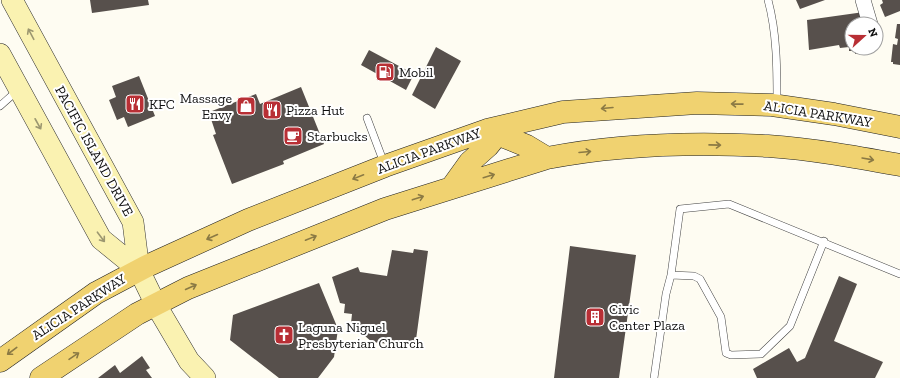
<svg xmlns="http://www.w3.org/2000/svg" width="900" height="378" font-family="'Zilla Slab',serif">
	<rect width="100%" height="100%" fill="#fefcf2"/>
	<path fill="#57504c" d="M90 0H148L149 5 92 13Z
		M796 0H825L800 9Z
		M882 0H900V11L885 17 880 5 883 3Z
		M864 12 865 24H852V48H867L865 53 855 54V51H849V47L840 48 839 45 809 50 807 20Z
		M897 24H900V65L893 64V62H891L893 44 897 45 898 39 895 38Z
		M436 47 461 61 435 109 412 95Z
		M369 50 414 74 406 90 361 65Z
		M139 76 155 116 128 127 124 117 117 120 109 100 116 97 112 86Z
		M301 87 324 144 283 161 284 164 232 184 213 135 216 134 211 119 214 118 212 111 256 94 260 104Z
		M570 246 636 255 619 378H554Z
		M414 249 428 251 415 347 372 342 365 336 370 329 369 327 351 323 352 314 344 313 345 304 340 303 332 277 358 267 360 272 387 276 392 250 413 253Z
		M839 276 857 284 834 341 883 362 875 378H757L753 369 789 348 797 362 805 358Z
		M319 283 338 329 334 357 318 378H279L230 340 233 315Z
		M142 356 150 368 146 370 152 378H98L115 365 120 373Z"/>
	<g fill="none" stroke-linecap="round" stroke-linejoin="round">
		<g stroke="#424242" stroke-width="8">
			<path id="lane" d="M768 0C777 33 777 69 777 103
				M0 106 18 90
				M367 118 384 163
				M824 241 790 326 761 354 731 355 726 353 721 317 700 279 694 276 671 275 680 209 729 204 900 274
				M654 378 666 294 671 275"/>
		</g>
		<g stroke="#424242" stroke-width="16">
			<path id="street" d="M863 0 870 24"/>
		</g>
		<g stroke="#313131" stroke-width="22">
			<path id="secondary" d="M12 0 133 222 139 270 156 305 189 361 205 378
				M0 54 101 239 139 270"/>
		</g>
		<g stroke="#202020" stroke-width="23">
			<path id="primary" d="M487 130 527 146 547 158
				M452 187 470 162 488 146 504 126
				M0 361 96 293 147 266 248 220 385 166 487 130 563 112 697 103 772 105 834 114 900 127
				M41 378 137 314 188 288 385 209 547 158C619 144 695 142 768 146 812 149 856 157 900 165"/>
		</g>
		<use href="#lane" stroke="#fff" stroke-width="7"/>
		<use href="#street" stroke="#fff" stroke-width="15"/>
		<use href="#secondary" stroke="#faf2b1" stroke-width="21"/>
		<use href="#primary" stroke="#f0d270" stroke-width="22"/>
	</g>
	<defs><path id="oneway-shaft" d="M-6 0H5M1.5-3L5.5 0L1.5 3" fill="none" stroke-width="1.6" stroke-linecap="round" stroke-linejoin="round"/></defs>
	<g stroke="#9c9770">
		<use href="#oneway-shaft" transform="translate(31 34) rotate(-118)"/>
		<use href="#oneway-shaft" transform="translate(38 124) rotate(61)"/>
		<use href="#oneway-shaft" transform="translate(101 237) rotate(53)"/>
	</g>
	<g stroke="#8b7a44">
		<use href="#oneway-shaft" transform="translate(737 104) rotate(-179)"/>
		<use href="#oneway-shaft" transform="translate(607 108) rotate(175)"/>
		<use href="#oneway-shaft" transform="translate(715 145) rotate(1)"/>
		<use href="#oneway-shaft" transform="translate(585 152) rotate(-5)"/>
		<use href="#oneway-shaft" transform="translate(868 159) rotate(10)"/>
		<use href="#oneway-shaft" transform="translate(489 176) rotate(-17)"/>
		<use href="#oneway-shaft" transform="translate(358 177) rotate(158)"/>
		<use href="#oneway-shaft" transform="translate(418 198) rotate(-18)"/>
		<use href="#oneway-shaft" transform="translate(212 237) rotate(156)"/>
		<use href="#oneway-shaft" transform="translate(311 238) rotate(-22)"/>
		<use href="#oneway-shaft" transform="translate(191 287) rotate(-24)"/>
		<use href="#oneway-shaft" transform="translate(12 351) rotate(143)"/>
		<use href="#oneway-shaft" transform="translate(74 356) rotate(-34)"/>
	</g>
	<defs>
		<g id="fuel-square" transform="scale(1)"><rect x="-9" y="-9" width="18" height="18" rx="4" fill="#b82f35" stroke="#fff"/><path d="M-5.5-6h7V0h2V4h1.3V-2.5L3-4.5l.8-.8L6-3V5H2.5V1h-1V6h-7ZM-4.2-4.7v3.2H.2V-4.7Z" fill="#fff"/></g>
		<g id="restaurant-square" transform="scale(1)"><rect x="-9" y="-9" width="18" height="18" rx="4" fill="#b82f35" stroke="#fff"/><path d="M-5-6h1v4h1v-4h1v4h1v-4h1v5L-1.5 .5V6h-2V.5L-5-1ZM5-6V6H3V1.5H1.5Q1.5-4 5-6Z" fill="#fff"/></g>
		<g id="shop-square" transform="scale(1)"><rect x="-9" y="-9" width="18" height="18" rx="4" fill="#b82f35" stroke="#fff"/><path d="M-5-2.5h2.3a2.7 3.5 0 0 1 5.4 0H5L5.5 6h-11ZM-1.5-2.5h3a1.5 2.3 0 0 0-3 0Z" fill="#fff"/></g>
		<g id="cafe-square" transform="scale(1)"><rect x="-9" y="-9" width="18" height="18" rx="4" fill="#b82f35" stroke="#fff"/><path d="M-5.5-4.5H6V0H3Q3 3.5 0 3.5H-2.5Q-5.5 3.5-5.5 0ZM3-3.2v2h1.7v-2ZM-6 4.5H4V6H-6Z" fill="#fff"/></g>
		<g id="building-square" transform="scale(1)"><rect x="-9" y="-9" width="18" height="18" rx="4" fill="#b82f35" stroke="#fff"/><path d="M-4-6H4V6H1V3H-1V6H-4ZM-2.5-4.3h1.7v1.8h-1.7ZM.8-4.3h1.7v1.8H.8ZM-2.5-1h1.7V.8h-1.7ZM.8-1h1.7V.8H.8Z" fill="#fff"/></g>
		<g id="church-square" transform="scale(1)"><rect x="-9" y="-9" width="18" height="18" rx="4" fill="#b82f35" stroke="#fff"/><path d="M-1.2-6h2.4v3.5h3.3v2.4h-3.3V6h-2.4V-.1h-3.3v-2.4h3.3Z" fill="#fff"/></g>
	</defs>
	<g fill-rule="evenodd">
		<use href="#fuel-square" x="385" y="72"/>
		<use href="#restaurant-square" x="135" y="104"/>
		<use href="#shop-square" x="246" y="106"/>
		<use href="#restaurant-square" x="272" y="110"/>
		<use href="#cafe-square" x="293" y="136"/>
		<use href="#building-square" x="595" y="317"/>
		<use href="#church-square" x="284" y="335"/>
	</g>
	<g text-anchor="middle" dominant-baseline="central" stroke-width="4" stroke-linejoin="round" paint-order="stroke">
		<g font-size="14" fill="#0f0f0f" stroke="#fff" text-anchor="start">
			<text x="399" y="72">Mobil</text>
			<text x="232" y="98" text-anchor="end">Massage<tspan x="232" dy="16">Envy</tspan></text>
			<text x="149" y="104">KFC</text>
			<text x="286" y="110">Pizza Hut</text>
			<text x="307" y="136">Starbucks</text>
			<text x="609" y="309">Civic<tspan x="609" dy="16">Center Plaza</tspan></text>
			<text x="298" y="327">Laguna Niguel<tspan x="298" dy="16">Presbyterian Church</tspan></text>
		</g>
		<g font-size="14" fill="#0f0f0f" stroke="#fff">
			<text transform="translate(818 114) rotate(9)">ALICIA PARKWAY</text>
			<text transform="translate(94 151) rotate(61)">PACIFIC ISLAND DRIVE</text>
			<text transform="translate(429 151) rotate(-20)">ALICIA PARKWAY</text>
			<text transform="translate(79 307) rotate(-33)">ALICIA PARKWAY</text>
		</g>
	</g>
	<g transform="translate(864 36) rotate(69)"><circle r="19" fill="#ffffff" stroke="#9f9f9f"/>
	<path d="M0-3L7 15L0 10L-7 15Z" fill="#b82f35"/>
	<text y="-6" font-size="11" font-weight="bold" text-anchor="middle" fill="#0f0f0f">N</text>
	</g>
</svg>
